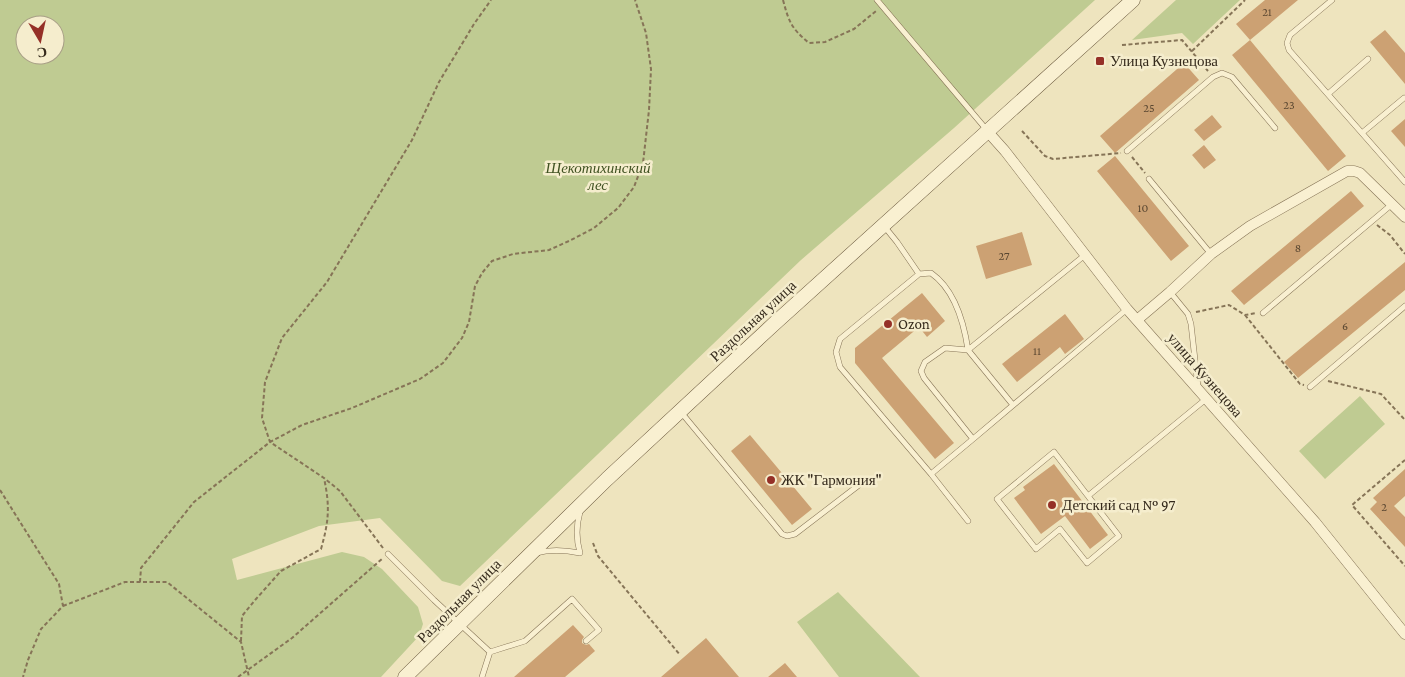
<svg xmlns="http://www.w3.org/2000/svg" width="1405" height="677" font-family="'Crimson Pro',serif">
	<rect width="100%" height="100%" fill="#eee4be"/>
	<path fill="#bfcb92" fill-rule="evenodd" d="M0 0H1095L954 128 801 260 460 586 442 581 380 518 319 526 232 559 237 580 342 552 364 557 382 569 418 607 423 624 419 636 381 677H0ZM25 25H55V55H25Z
		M1176 0H1240L1193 44 1182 33 1132 40Z
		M1360 396 1385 424 1325 479 1299 451Z
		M838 592 920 677H839L797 622Z"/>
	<path fill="#cca173" d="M1265 0H1298L1250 40 1236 24Z
		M1385 30 1405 53V84L1370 42Z
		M1250 40 1346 156 1328 171 1232 55Z
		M1184 63 1199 80 1115 153 1100 136Z
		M1212 115 1222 127 1204 141 1194 130Z
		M1405 119V147L1391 131Z
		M1204 145 1216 160 1204 169 1192 155Z
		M1115 156 1189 246 1171 261 1097 171Z
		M1351 191 1364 206 1244 305 1231 291Z
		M1022 232 1032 265 986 279 976 246Z
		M1405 262V290L1298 378 1284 362Z
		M922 293 945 321 927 337 919 327 882 358 954 443 935 459 855 363V348Z
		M1065 314 1084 339 1065 354 1060 347 1017 382 1002 364Z
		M750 435 812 509 792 525 731 451Z
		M1054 464 1108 535 1090 549 1065 516 1041 534 1014 498 1025 490 1023 487Z
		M1405 469V496L1394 506 1405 517V547L1370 509 1377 502 1373 498Z
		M573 625 584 637 582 640V643L586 645 589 644 595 651 565 677H514Z
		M706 638 739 677H661Z
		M785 663 797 677H768Z"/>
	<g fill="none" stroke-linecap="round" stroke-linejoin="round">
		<g stroke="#867457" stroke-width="6">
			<path id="lane" d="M877 0 986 129
				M1332 0 1290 35 1287 43 1289 50 1405 182
				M1328 94 1368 59
				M1362 133 1404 98
				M1127 151 1213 77 1222 73 1232 77 1275 128
				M1149 179 1211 254
				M884 226 897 242 919 274
				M1170 292 1188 314 1191 324 1198 387
				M1263 313 1391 205
				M1310 387 1405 306
				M1013 405 968 350 945 348 925 362 921 371 924 378 973 439 931 474 840 367 836 352 840 339 919 274 931 273C954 289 964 323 968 350L1085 255
				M680 411 782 534 787 536 795 534 859 485
				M973 439 1127 309
				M931 474 968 521
				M1088 496 1119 536 1087 563 1060 529 1036 549 997 499 1054 452 1088 496 1206 399
				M536 553C551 549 565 550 580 553 576 539 576 526 580 512
				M388 554 434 600 490 652
				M490 652 525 641 572 599 599 630 586 641
				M482 677 490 652"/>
		</g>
		<g stroke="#867457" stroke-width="11">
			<path id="street" d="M988 132 1005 151 1127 309 1315 522 1405 634
				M1137 320 1170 292 1211 254 1250 226 1347 171H1354L1360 173 1405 217"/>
		</g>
		<g stroke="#67553a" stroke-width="15">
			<path id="secondary" d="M405 677 607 479 775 323 1133 0"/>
		</g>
		<path stroke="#867457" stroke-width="2" stroke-dasharray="4 2.5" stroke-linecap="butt" d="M783 0C789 22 791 28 809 43L825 42 854 29 876 11
			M1122 45 1182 40 1208 71
			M1192 51 1245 0
			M1022 131 1045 156 1053 159 1121 153
			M1132 157 1145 173
			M1377 225 1390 235 1405 254
			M1196 312 1229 305 1245 315 1256 313
			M1245 315 1300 384 1304 385
			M1328 381 1381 394 1405 420
			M1405 460 1352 505 1405 566
			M0 490 59 584 63 606 41 629 28 660 23 677
			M593 543 598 556 680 655
			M383 548 340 491 324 478 270 442 262 418 265 382 282 338 327 282 412 140 439 82 474 24 491 0
			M140 582 141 568 194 502 270 442 302 425 352 408 420 379 443 363 462 338 469 322 475 286 482 273 492 261 513 254 549 250 569 241 594 228 618 208 634 187 643 163 649 110 651 69 646 33 635 0
			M63 606 125 582H167L241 642 249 677
			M241 641 242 616 256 599 281 571 321 549C329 521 330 506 324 478
			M238 677 292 638 383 558"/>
		<use href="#lane" stroke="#f9f0d1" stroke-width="5"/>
		<use href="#street" stroke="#f9f0d1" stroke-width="10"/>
		<use href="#secondary" stroke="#f9f0d1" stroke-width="14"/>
	</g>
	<g fill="#953027" stroke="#f5edcd" stroke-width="2">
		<rect x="1095" y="56" width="10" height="10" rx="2.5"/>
		<circle cx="888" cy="324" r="5"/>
		<circle cx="771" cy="480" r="5"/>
		<circle cx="1052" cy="505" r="5"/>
	</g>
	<g text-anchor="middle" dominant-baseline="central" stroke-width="5" stroke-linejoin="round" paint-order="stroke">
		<g font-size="12" fill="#5b4832">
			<text x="1267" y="12">21</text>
			<text x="1289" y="105">23</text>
			<text x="1149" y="108">25</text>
			<text x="1143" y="208">10</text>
			<text x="1298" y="248">8</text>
			<text x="1004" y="256">27</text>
			<text x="1345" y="326">6</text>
			<text x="1037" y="351">11</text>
			<text x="1384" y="507">2</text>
		</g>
		<g font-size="15" fill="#352a1c" stroke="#f5edcd" text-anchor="start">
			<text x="1110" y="61">Улица Кузнецова</text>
			<text x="898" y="324">Ozon</text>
			<text x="781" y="480">ЖК "Гармония"</text>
			<text x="1062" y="505">Детский сад № 97</text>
		</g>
		<g font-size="15" font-style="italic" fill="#415222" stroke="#f5edcd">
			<text x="598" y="168">Щекотихинский<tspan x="598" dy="17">лес</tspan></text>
		</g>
		<g font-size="15" fill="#352a1c" stroke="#f5edcd">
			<text transform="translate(753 321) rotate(-43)">Раздольная улица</text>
			<text transform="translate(1205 375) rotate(49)">улица Кузнецова</text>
			<text transform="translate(459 601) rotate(-45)">Раздольная улица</text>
		</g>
	</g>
	<g transform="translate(40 40) rotate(171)"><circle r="24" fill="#f5edcd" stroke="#a89f86"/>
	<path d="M0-4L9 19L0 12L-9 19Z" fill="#953027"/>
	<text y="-8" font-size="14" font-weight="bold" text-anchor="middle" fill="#352a1c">С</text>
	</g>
</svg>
